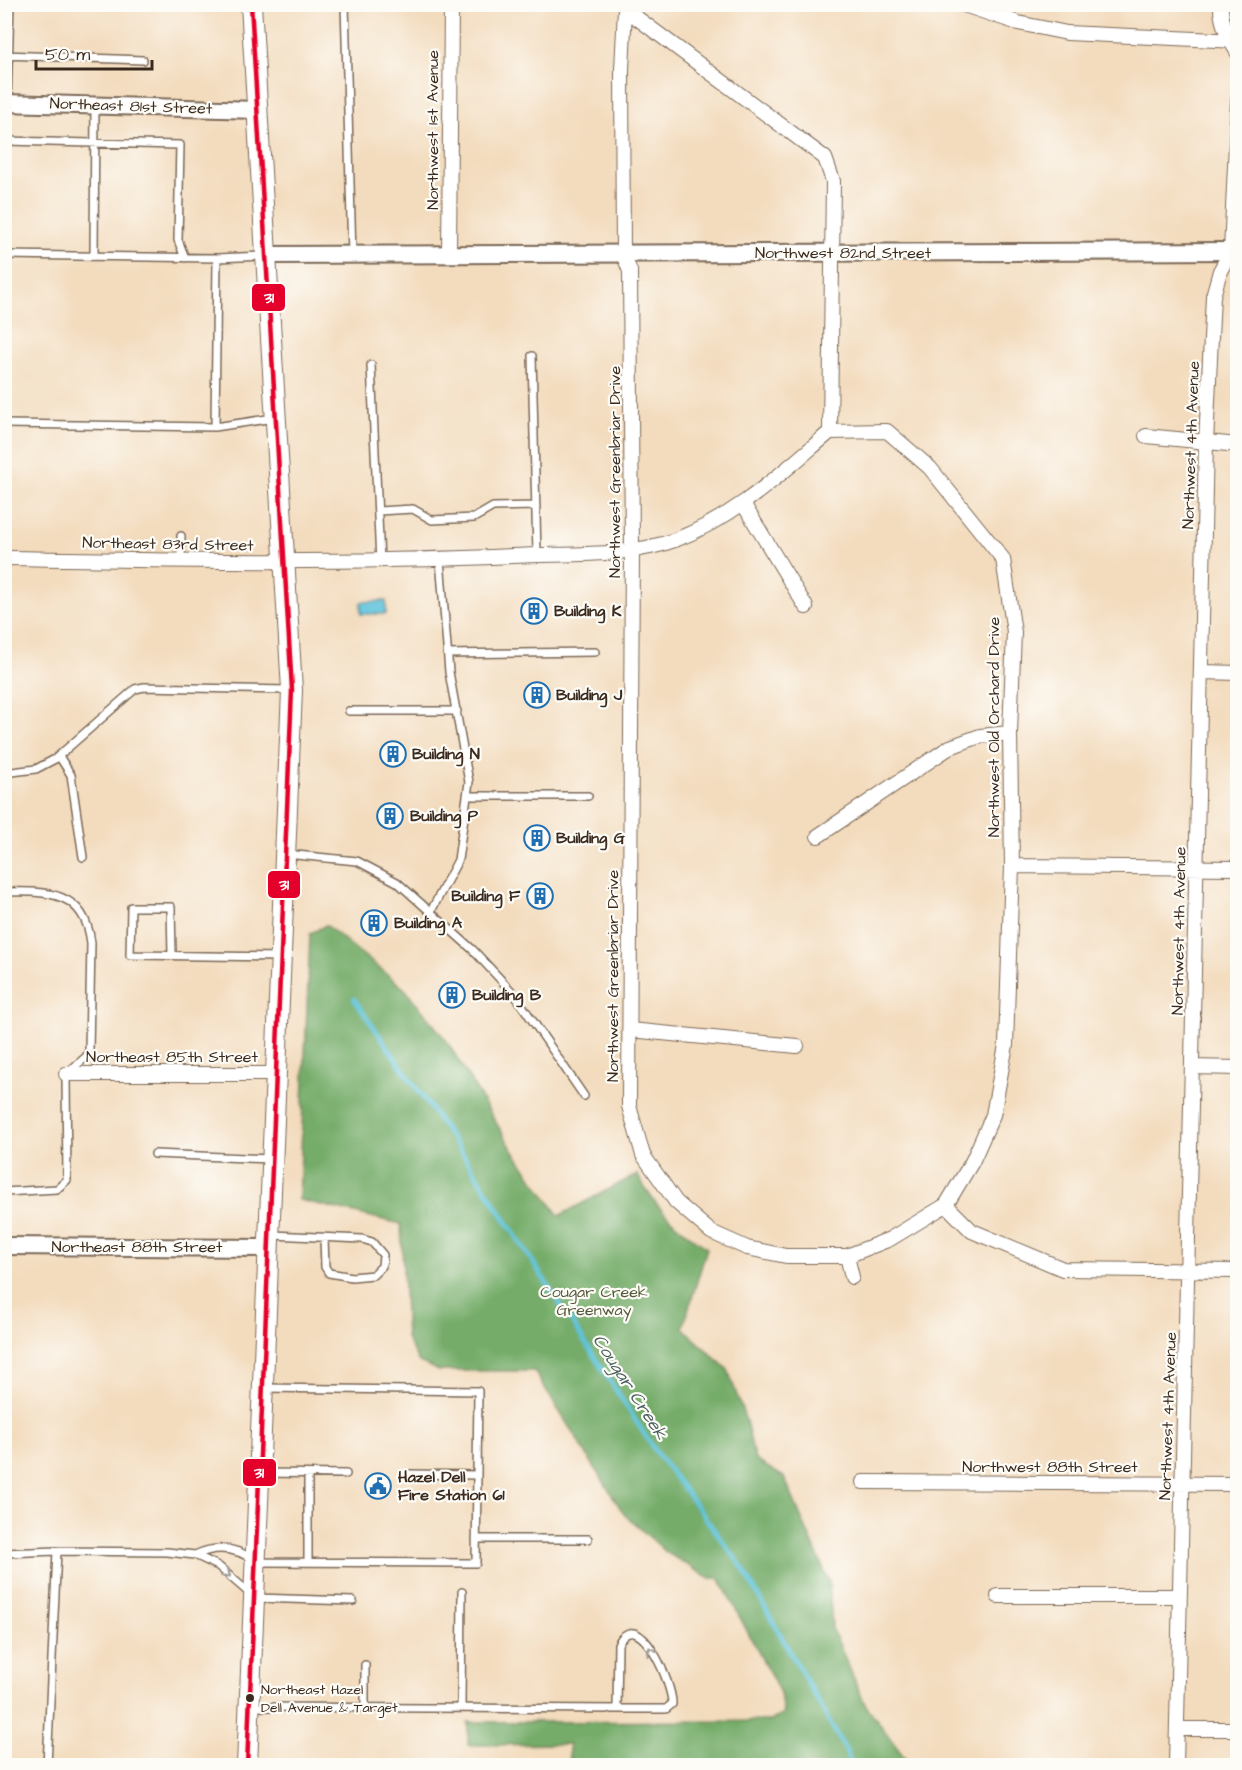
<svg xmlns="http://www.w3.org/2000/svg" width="1242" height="1770" font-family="'Architects Daughter',sans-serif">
	<rect width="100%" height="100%" fill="#fdfcf7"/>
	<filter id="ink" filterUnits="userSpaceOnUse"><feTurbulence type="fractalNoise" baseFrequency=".0167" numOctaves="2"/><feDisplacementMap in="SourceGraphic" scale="12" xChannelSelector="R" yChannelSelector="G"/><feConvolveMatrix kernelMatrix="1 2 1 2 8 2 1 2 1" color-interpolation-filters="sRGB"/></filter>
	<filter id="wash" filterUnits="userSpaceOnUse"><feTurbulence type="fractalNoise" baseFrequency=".008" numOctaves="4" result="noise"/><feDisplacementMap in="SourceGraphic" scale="24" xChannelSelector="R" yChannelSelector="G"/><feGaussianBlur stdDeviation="1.35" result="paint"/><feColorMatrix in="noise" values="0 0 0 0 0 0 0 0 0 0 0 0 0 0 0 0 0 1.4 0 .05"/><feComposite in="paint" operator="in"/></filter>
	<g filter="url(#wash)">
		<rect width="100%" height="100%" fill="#f3dbbd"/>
		<path fill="#75ac69" stroke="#586b44" stroke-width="1.5" d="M326 925 405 989 446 1040 512 1149 559 1216 637 1174C654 1207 677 1227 707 1248L683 1328 728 1370 746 1421 755 1460 784 1477 829 1582 832 1628 865 1704 910 1765 569 1766V1744L468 1745V1722L770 1721 783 1714 780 1693 719 1578H709L667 1553 624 1514 534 1371H439L419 1362 406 1338 401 1224 299 1200 310 934Z"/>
		<path fill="#5fc4dc" stroke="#4d777d" stroke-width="1.5" d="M386 601V614H361V602Z"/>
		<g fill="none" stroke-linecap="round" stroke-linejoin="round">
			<path stroke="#5fc4dc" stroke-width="4.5" d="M354 999 464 1156 656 1452 742 1567 846 1751 851 1766"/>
		</g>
	</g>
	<g filter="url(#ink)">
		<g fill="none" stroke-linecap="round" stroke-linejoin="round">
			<g stroke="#7b6856" stroke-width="10">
				<path id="service" d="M345 4 352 255
					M4 55 143 60
					M7 103 10 4
					M4 141 180 145 178 240 185 258
					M4 255 217 258 263 256
					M94 256 95 106
					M217 258 215 427 274 418
					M532 356 537 554
					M371 365 380 561
					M4 424 215 427
					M378 511 413 509 432 520 474 518 493 507 536 506
					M181 536V561
					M447 654 595 652
					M349 711H457
					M59 756 71 775 83 857
					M4 773 36 769 55 759 135 689 144 687 289 690
					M467 796H588
					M286 854 357 861 397 882 473 950 515 995 584 1096
					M4 892C48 891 85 891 91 943L89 1051 86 1057 66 1074 67 1180 57 1189 4 1192
					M430 913 458 860 469 782 449 672 440 559
					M172 955 171 907H131L130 955 279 957
					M155 1154 270 1159
					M272 1235 362 1239 372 1242 383 1255 382 1266 373 1275 352 1277 329 1273 325 1267 324 1238
					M264 1388 478 1391 477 1475
					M262 1473 346 1474
					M476 1539H588
					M4 1553 57 1551 167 1552 195 1555 218 1566 255 1598 353 1601
					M195 1555C217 1545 237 1547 256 1562L476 1563 477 1475 410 1474
					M308 1562V1474
					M365 1665V1708
					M251 1707 617 1709H666L672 1704C673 1686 639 1603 618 1644L617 1709
					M461 1708 462 1592
					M47 1766 57 1551"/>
			</g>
			<g stroke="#7b6856" stroke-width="16">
				<path id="minor" d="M961 4 1018 23 1067 33 1238 41
					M1221 4C1220 22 1228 38 1238 53
					M625 9 825 158 833 181 830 432 887 431 930 468 1003 559 1014 632 1010 733 1012 866 1006 1045 993 1115 972 1162 946 1205 890 1239 847 1256H786L747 1248 711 1232 676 1202 643 1155 629 1106 632 550 630 271 623 254 622 69Z
					M449 255 451 4
					M1146 436 1238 445
					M744 505 806 607
					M4 558C174 561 343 564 513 556 565 553 626 558 675 540 737 516 780 474 830 432
					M1202 672 1238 673
					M818 836 950 747 980 736 1010 733
					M1012 866 1238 868
					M630 1030 797 1046
					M1192 1067 1238 1068
					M66 1074H278
					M946 1205 972 1231 1063 1269 1238 1271
					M847 1256 852 1277
					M863 1482 1238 1484
					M998 1596H1180
					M1177 1729H1238
					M1176 1766 1206 443 1213 296 1220 271 1231 251 1238 101"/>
			</g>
			<g stroke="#7b6856" stroke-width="20">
				<path id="tertiary" d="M4 103 258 110
					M267 255 1238 251
					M4 1246 269 1248"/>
			</g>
			<g stroke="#7b6856" stroke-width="22">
				<path id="secondary" d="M247 1766 292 690 251 4"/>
			</g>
			<use href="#service" stroke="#fff" stroke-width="7"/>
			<use href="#minor" stroke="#fff" stroke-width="14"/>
			<use href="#tertiary" stroke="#fff" stroke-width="16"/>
			<use href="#secondary" stroke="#fff" stroke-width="20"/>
			<g stroke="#fdfcf7" stroke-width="9">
				<path id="bus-1" d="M247 1766 292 690 251 4"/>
			</g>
			<use href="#bus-1" stroke="#e4002b" stroke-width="4.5"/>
		</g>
		<defs><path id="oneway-chevron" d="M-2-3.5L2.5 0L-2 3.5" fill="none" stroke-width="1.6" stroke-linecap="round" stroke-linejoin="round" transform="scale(1.5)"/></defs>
		<g stroke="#a79f9a">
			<use href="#oneway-chevron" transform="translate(227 1574) rotate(40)"/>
			<use href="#oneway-chevron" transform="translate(651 1651) rotate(-118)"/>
		</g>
	</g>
	<defs>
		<g id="building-ring" transform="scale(1.35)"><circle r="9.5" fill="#fdfcf7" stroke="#1f6fb2" stroke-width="1.5"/><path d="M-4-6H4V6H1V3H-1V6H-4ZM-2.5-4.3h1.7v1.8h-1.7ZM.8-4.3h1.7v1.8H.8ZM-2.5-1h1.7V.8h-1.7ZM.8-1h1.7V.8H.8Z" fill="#1f6fb2"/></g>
		<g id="civic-ring" transform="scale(1.35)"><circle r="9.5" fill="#fdfcf7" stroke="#1f6fb2" stroke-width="1.5"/><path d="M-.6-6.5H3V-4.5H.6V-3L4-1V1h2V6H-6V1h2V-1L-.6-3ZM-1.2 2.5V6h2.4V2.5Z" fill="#1f6fb2"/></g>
	</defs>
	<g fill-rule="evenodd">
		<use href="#building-ring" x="534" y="611"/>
		<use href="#building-ring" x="537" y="695"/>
		<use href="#building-ring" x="393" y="754"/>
		<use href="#building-ring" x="390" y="816"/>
		<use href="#building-ring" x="537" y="838"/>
		<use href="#building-ring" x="540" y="896"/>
		<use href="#building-ring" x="374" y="923"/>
		<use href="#building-ring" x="452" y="995"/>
		<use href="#civic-ring" x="378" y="1486"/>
	</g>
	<circle fill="#3b2a1e" stroke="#fdfcf7" stroke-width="2" cx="250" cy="1698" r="5"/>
	<g text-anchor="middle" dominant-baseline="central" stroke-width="4.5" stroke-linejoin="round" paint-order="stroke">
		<g font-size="14" fill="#3b2a1e" stroke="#fdfcf7" text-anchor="start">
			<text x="261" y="1690">Northeast Hazel<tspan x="261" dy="18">Dell Avenue &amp; Target</tspan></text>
		</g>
		<g font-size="16" fill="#3b2a1e" stroke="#fdfcf7">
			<text transform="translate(131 106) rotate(2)">Northeast 81st Street</text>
			<text transform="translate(433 130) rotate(-90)">Northwest 1st Avenue</text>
			<text x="843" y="253">Northwest 82nd Street</text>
			<text transform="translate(1191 445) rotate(-88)">Northwest 4th Avenue</text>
			<text transform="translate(615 472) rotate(-90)">Northwest Greenbriar Drive</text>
			<text transform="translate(168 544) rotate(1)">Northeast 83rd Street</text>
			<text transform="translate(994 727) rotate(-90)">Northwest Old Orchard Drive</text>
			<text transform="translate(1179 931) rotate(-89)">Northwest 4th Avenue</text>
			<text transform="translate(613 976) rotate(-90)">Northwest Greenbriar Drive</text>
			<text x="172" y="1057">Northeast 85th Street</text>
			<text x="137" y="1247">Northeast 88th Street</text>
			<text transform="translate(1168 1416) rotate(-88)">Northwest 4th Avenue</text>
			<text x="1050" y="1467">Northwest 88th Street</text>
		</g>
		<g font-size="16" font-weight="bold" fill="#3b2a1e" stroke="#fdfcf7" text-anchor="start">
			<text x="554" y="611">Building K</text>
			<text x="556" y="695">Building J</text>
			<text x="412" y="754">Building N</text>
			<text x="410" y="816">Building P</text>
			<text x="556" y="838">Building G</text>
			<text x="520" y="896" text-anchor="end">Building F</text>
			<text x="394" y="923">Building A</text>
			<text x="472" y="995">Building B</text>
			<text x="398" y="1477">Hazel Dell<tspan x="398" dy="18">Fire Station 61</tspan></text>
		</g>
		<g font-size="16" fill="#555939" stroke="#fdfcf7">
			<text x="594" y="1292">Cougar Creek<tspan x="594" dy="18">Greenway</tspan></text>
		</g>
		<g font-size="18" font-style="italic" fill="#486060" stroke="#fdfcf7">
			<text transform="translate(630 1387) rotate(57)">Cougar Creek</text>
		</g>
	</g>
	<g stroke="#fdfcf7" stroke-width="2">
		<rect x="251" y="283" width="35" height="29" rx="6" fill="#e4002b"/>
		<rect x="267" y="870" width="34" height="29" rx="6" fill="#e4002b"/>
		<rect x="242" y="1458" width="35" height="29" rx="6" fill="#e4002b"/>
	</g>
	<g font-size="16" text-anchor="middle" font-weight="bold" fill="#fff">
		<text x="269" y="303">31</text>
		<text x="284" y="890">31</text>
		<text x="259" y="1478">31</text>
	</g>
	<rect width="1242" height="1770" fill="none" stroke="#fdfcf7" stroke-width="24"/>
	<path d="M36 60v9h116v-9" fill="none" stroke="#3b2a1e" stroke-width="3"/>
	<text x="45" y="60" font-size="18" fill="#3b2a1e" stroke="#fdfcf7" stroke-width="4.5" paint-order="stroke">50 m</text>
</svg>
